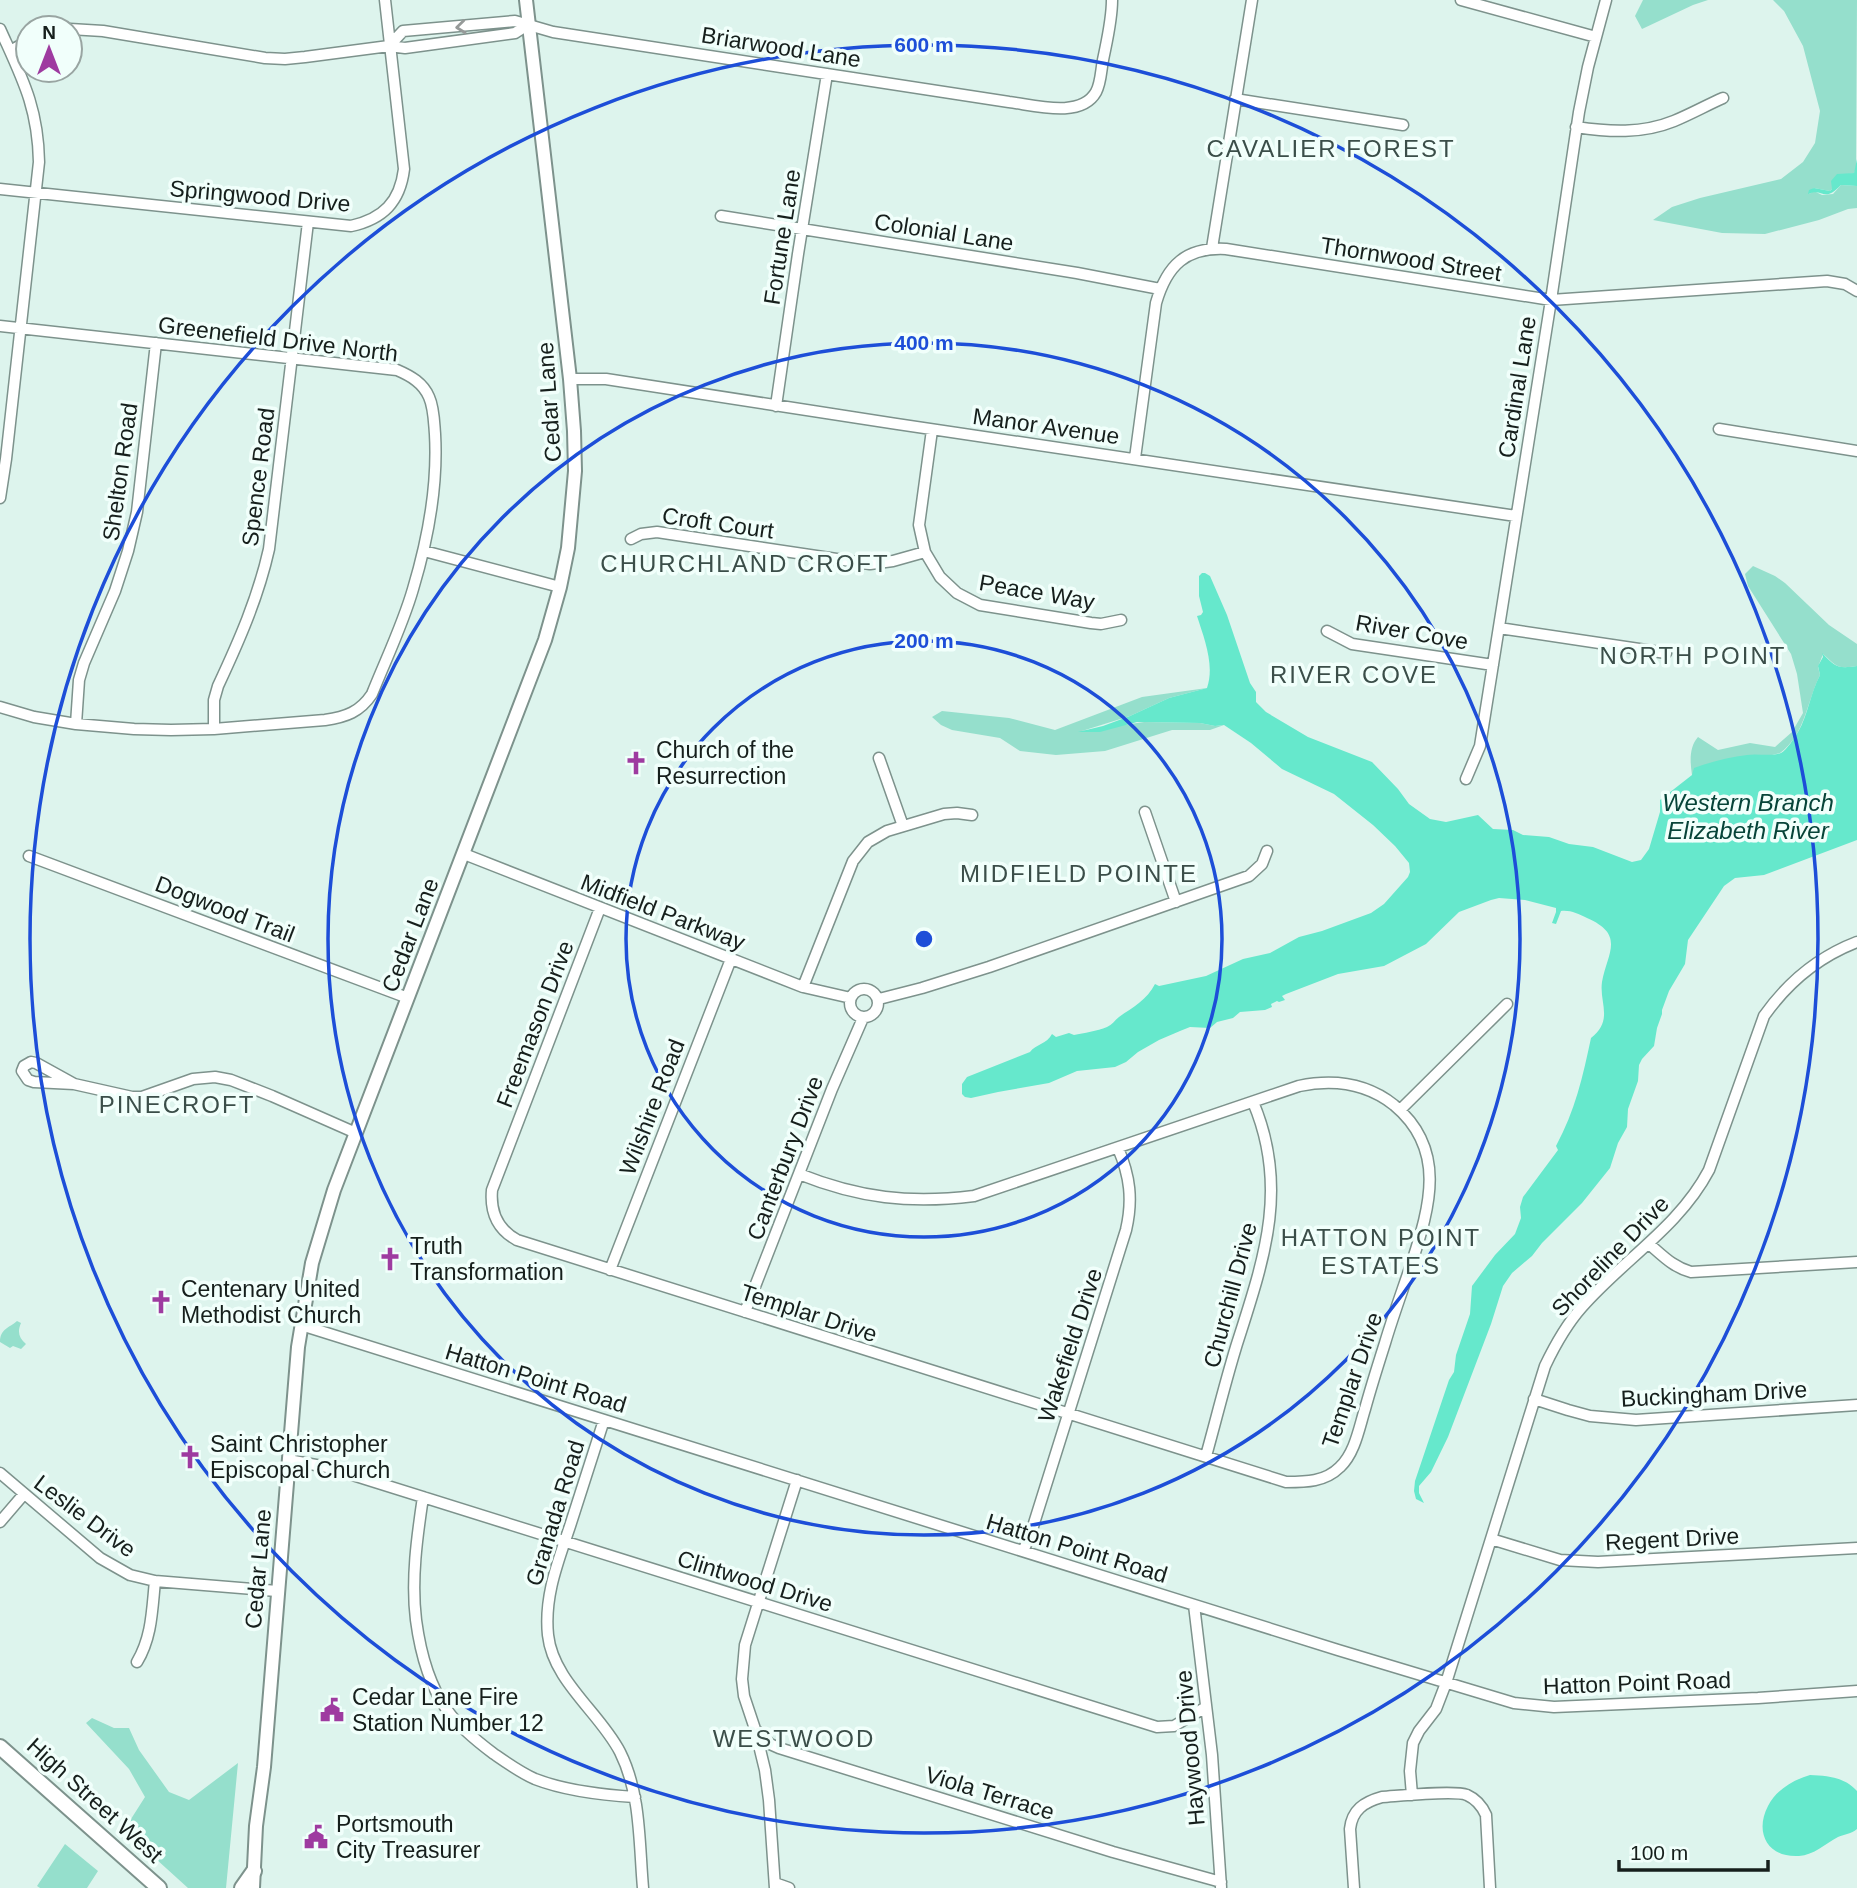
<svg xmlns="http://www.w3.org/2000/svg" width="1857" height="1888" font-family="Helvetica,sans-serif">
	<rect width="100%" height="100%" fill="#ddf4ed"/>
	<path fill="#95dfcc" d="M1643 0H1708L1693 5 1642 29 1635 16Z
		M1773 0H1857L1856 169 1854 173 1844 175 1832 184V189L1830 191 1814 188 1809 194 1814 191 1822 195 1833 194 1841 185 1857 186V208L1848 209 1819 220 1765 234 1722 233 1653 220 1672 207 1700 198 1781 179 1803 162 1815 143 1820 111 1803 46 1784 11Z
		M1753 566 1775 576 1785 583 1829 625 1857 644V666C1836 669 1838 667 1823 654L1818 667 1820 675C1807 701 1805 735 1780 753L1692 775C1690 762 1689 747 1698 737L1718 750 1750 743 1775 747 1792 732 1803 713 1797 674 1791 654 1748 586 1745 574Z
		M1207 688 1169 698 1130 716 1082 731 1144 722 1200 723 1215 726 1224 725 1210 730H1172L1105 751 1056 755 1020 751 1000 738 952 730 941 725 932 717 942 711 1009 718 1055 730 1142 697Z
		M17 1321 21 1323C17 1332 19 1338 26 1344L21 1349 13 1346 10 1348 0 1342C0 1329 9 1328 17 1321Z
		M92 1718 114 1728H129L139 1750 169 1792 189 1800 238 1763 226 1888H188L124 1830 145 1797 129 1769 86 1723Z
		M65 1844 98 1871 87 1888H40L37 1886Z"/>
	<path fill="#66e8cc" d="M1857 159V186L1841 185C1823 204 1823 187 1808 194L1809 190 1814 188 1830 191 1832 189 1831 181 1837 174 1854 173Z
		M1202 573H1205L1210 576 1227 615 1250 683 1256 692V702L1266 712 1308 737 1372 762 1398 789 1409 804 1430 819 1446 822 1478 815 1493 829 1513 830 1523 835 1549 837 1569 844 1593 847 1632 862 1641 860 1649 849 1660 812V800L1692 775 1694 768C1711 762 1729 757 1747 755 1758 753 1771 757 1781 753 1787 750 1794 738 1798 732 1808 715 1810 694 1820 675L1818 666 1823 657 1822 653C1835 667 1838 669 1857 666V840L1764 875 1735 878 1724 886 1688 940 1685 964 1669 991 1662 1010V1014L1657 1028 1654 1046 1642 1059 1639 1065 1638 1081 1628 1109 1627 1127 1618 1143 1610 1168 1582 1203 1542 1243 1532 1256 1512 1273 1503 1286 1491 1324 1448 1437 1431 1472 1419 1486V1493L1424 1503 1416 1499 1414 1491 1415 1481 1449 1380 1454 1372 1456 1355 1470 1314 1472 1286 1495 1255 1515 1234 1521 1218 1520 1207 1523 1197 1558 1150 1556 1146C1575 1111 1583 1076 1591 1038 1614 1020 1599 1003 1602 982 1607 953 1626 935 1587 918 1578 914 1571 910 1561 911L1556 924 1552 923 1556 912V908L1525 900 1499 898 1491 900 1459 912 1426 944 1384 966 1338 974 1286 994 1282 996 1285 1000 1279 1002 1277 1001 1271 1004 1272 1007 1265 1010 1240 1012 1233 1018 1217 1022 1210 1028 1190 1027 1180 1031 1159 1040 1138 1052 1126 1062 1115 1067 1077 1071 1049 1083 998 1092 971 1098 965 1097 962 1094V1084L967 1077 1030 1052C1036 1044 1047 1044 1052 1034L1056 1037 1069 1033 1074 1035C1084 1033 1097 1031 1107 1027 1112 1025 1115 1020 1119 1017 1133 1007 1147 1000 1155 984L1159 986 1206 976 1243 959 1270 953 1299 937 1322 931 1371 913 1384 904 1408 877 1410 872 1409 863 1395 846 1373 825 1334 794 1282 769 1251 743 1224 725 1215 726 1200 723 1144 722H1137L1100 732H1078L1103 726 1130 716 1169 698 1207 688C1215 665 1204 638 1197 616L1201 615 1203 612 1199 596V576Z
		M1810 1775C1829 1776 1844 1777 1857 1791V1829C1851 1834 1845 1834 1838 1837 1825 1844 1814 1855 1799 1856 1768 1858 1754 1833 1768 1806 1776 1790 1793 1780 1810 1775Z"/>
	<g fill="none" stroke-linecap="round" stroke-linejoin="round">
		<g stroke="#7d928c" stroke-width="13">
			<path id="minor" d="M1461 0 1596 37
				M0 29C22 78 38 107 39 162L6 459 0 498
				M70 29 103 31 265 58 285 59 305 57 389 46 405 48 515 33 529 24
				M389 46 403 31 515 21 553 32 1009 102C1034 105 1081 119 1096 92 1101 83 1101 70 1103 60 1107 40 1112 20 1112 0
				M10 51 28 41
				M1235 99 1403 125
				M1576 127C1609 132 1642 134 1674 121 1691 114 1707 105 1723 98
				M0 189 351 226C383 219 400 202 404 169L385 0
				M721 216 1077 273 1160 289
				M1212 248 1252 0
				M0 326 397 370C411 376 423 383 429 397 434 408 434 422 435 434 438 486 428 539 413 589 403 624 386 659 372 694 360 712 346 717 325 720L214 729 171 730 134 729 76 724 34 717 0 707
				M570 379H606C909 427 1213 471 1516 516
				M776 406 798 254 827 74
				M1719 429 1857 451
				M932 430 919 525 925 552 940 577 957 593 980 605 1091 623 1101 624 1121 620
				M1135 458 1156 303C1167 265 1186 247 1226 249L1551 300 1827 281 1845 284 1857 291
				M631 539 641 534 657 532 870 564 893 561 925 552
				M424 551 560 587
				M1499 628 1666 653
				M1327 631 1352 644 1493 665
				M76 724 79 680 84 663 115 591 128 551 137 512 156 343
				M214 729V700L218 686C239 641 258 598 269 549L308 222
				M879 758 903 826
				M1466 779 1480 746 1551 300 1579 112 1588 67 1606 0
				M1145 812 1176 902
				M464 854 803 987 851 998
				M29 856 408 998
				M600 908 492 1190C490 1212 497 1229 517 1240L1286 1482C1306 1482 1325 1482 1340 1467 1355 1453 1359 1428 1365 1409 1371 1387 1378 1365 1385 1343 1393 1316 1403 1289 1412 1262 1430 1206 1447 1149 1394 1105 1366 1083 1333 1079 1299 1086L974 1196C910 1204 859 1198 799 1174
				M803 987 853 861 868 842 887 831 944 814 957 813 972 815
				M850 1003a14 14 0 1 1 28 0a14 14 0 1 1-28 0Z
				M879 999 922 988 989 967 1249 876 1262 864 1267 851
				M31 1062 36 1063 74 1084 34 1082 28 1080 22 1071 24 1066Z
				M74 1084 132 1097H142L193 1079 215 1077 231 1080 272 1096 356 1133
				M1400 1110 1507 1004
				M1649 1244C1663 1256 1673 1267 1691 1272L1857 1262
				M610 1270 731 959
				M745 1312 832 1089 863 1018
				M301 1325 1338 1650 1514 1703 1554 1707 1758 1698 1857 1691
				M1534 1399 1568 1410 1590 1416 1636 1420 1857 1405
				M604 1420C593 1455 581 1491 570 1526 558 1562 544 1596 548 1635 553 1681 600 1713 620 1752 641 1794 639 1843 643 1888
				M1206 1456C1216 1420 1225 1383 1236 1347 1263 1262 1290 1189 1253 1102
				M288 1460 327 1467 1157 1727 1174 1726 1206 1707
				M0 1473 100 1558 130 1575 155 1581 277 1591
				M423 1497C417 1537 411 1580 416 1620 420 1650 429 1685 447 1710 459 1727 478 1742 494 1754 507 1763 521 1773 535 1779 566 1791 602 1795 635 1797
				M0 1522 24 1494
				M1491 1539 1560 1560 1598 1562 1857 1548
				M1023 1551 1030 1536 1126 1230C1133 1200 1130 1176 1118 1148
				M1194 1605 1212 1755 1221 1887
				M137 1662C152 1637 152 1610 155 1581
				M755 1729 770 1744 779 1748 1113 1852 1221 1882
				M1412 1795 1410 1771 1413 1743 1419 1731 1436 1709 1446 1683 1545 1366C1555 1345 1566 1325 1582 1307 1623 1260 1679 1227 1709 1170L1764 1016C1788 982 1818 957 1857 942
				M775 1883 789 1888
				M775 1888 769 1800 765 1770 755 1729 744 1696 742 1679 745 1645 797 1480
				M1354 1888 1350 1829C1352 1810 1364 1802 1382 1797 1398 1796 1454 1790 1467 1795 1476 1799 1482 1806 1486 1815L1490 1888"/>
		</g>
		<g stroke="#7d928c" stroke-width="16">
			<path id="secondary" d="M253 1888 256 1826 264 1767 298 1347 312 1263 334 1190 545 640 560 587 568 548 575 471 574 431 570 379 526 0"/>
		</g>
		<g stroke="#7d928c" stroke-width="18">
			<path id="primary" d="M0 1747 159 1888
				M242 1888 254 1871"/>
		</g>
		<use href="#minor" stroke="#fff" stroke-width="10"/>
		<use href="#secondary" stroke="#fff" stroke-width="12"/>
		<use href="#primary" stroke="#fff" stroke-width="14"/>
	</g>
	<defs><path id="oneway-chevron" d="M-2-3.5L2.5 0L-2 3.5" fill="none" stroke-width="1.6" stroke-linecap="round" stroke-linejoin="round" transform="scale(1.75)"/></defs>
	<use stroke="#969a99" href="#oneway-chevron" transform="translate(461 27) rotate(174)"/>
	<g fill="none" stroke="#1d4ed8" stroke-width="3.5">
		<circle cx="924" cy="939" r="298"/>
		<circle cx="924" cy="939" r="596"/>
		<circle cx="924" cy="939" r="894"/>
	</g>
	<defs>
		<g id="church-bare" transform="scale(1.89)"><path d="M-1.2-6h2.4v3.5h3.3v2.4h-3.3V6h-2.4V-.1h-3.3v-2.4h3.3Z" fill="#9e3ba0" stroke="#f1fffb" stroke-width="2.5" paint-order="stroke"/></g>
		<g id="civic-bare" transform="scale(1.89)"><path d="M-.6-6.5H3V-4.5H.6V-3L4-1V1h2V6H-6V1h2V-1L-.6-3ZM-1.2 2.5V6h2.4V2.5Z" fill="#9e3ba0" stroke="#f1fffb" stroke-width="2.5" paint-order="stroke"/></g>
	</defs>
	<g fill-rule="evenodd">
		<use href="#church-bare" x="636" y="763"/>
		<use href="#church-bare" x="390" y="1259"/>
		<use href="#church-bare" x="161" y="1302"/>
		<use href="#church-bare" x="190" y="1457"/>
		<use href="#civic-bare" x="332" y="1710"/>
		<use href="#civic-bare" x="316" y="1837"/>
	</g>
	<g text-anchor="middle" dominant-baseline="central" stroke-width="7" stroke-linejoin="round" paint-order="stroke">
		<g font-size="23" fill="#161f1c" stroke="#f1fffb">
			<text transform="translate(781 47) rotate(9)">Briarwood Lane</text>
			<text transform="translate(260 196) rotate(5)">Springwood Drive</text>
			<text transform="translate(944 232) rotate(9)">Colonial Lane</text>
			<text transform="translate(782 237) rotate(-81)">Fortune Lane</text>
			<text transform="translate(1411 259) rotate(9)">Thornwood Street</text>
			<text transform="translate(278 339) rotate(7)">Greenefield Drive North</text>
			<text transform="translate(1517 387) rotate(-81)">Cardinal Lane</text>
			<text transform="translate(549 402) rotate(-94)">Cedar Lane</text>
			<text transform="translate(1046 426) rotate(8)">Manor Avenue</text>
			<text transform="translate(120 472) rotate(-82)">Shelton Road</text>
			<text transform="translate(258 477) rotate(-83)">Spence Road</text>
			<text transform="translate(718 523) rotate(8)">Croft Court</text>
			<text transform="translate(1037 592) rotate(10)">Peace Way</text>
			<text transform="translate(1412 632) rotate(10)">River Cove</text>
			<text transform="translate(225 909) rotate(21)">Dogwood Trail</text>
			<text transform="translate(663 912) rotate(21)">Midfield Parkway</text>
			<text transform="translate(410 935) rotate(-69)">Cedar Lane</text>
			<text transform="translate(535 1024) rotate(-69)">Freemason Drive</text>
			<text transform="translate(652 1107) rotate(-69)">Wilshire Road</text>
			<text transform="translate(785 1158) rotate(-69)">Canterbury Drive</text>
			<text transform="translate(1610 1256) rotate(-46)">Shoreline Drive</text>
			<text transform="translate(1230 1295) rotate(-75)">Churchill Drive</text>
			<text transform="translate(809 1313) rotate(18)">Templar Drive</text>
			<text transform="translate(1070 1345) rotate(-72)">Wakefield Drive</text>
			<text transform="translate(536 1378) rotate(17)">Hatton Point Road</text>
			<text transform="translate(1352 1380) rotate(-71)">Templar Drive</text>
			<text transform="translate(1714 1394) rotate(-3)">Buckingham Drive</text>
			<text transform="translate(555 1513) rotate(-73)">Granada Road</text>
			<text transform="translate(85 1516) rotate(37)">Leslie Drive</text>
			<text transform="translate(1672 1539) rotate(-3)">Regent Drive</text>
			<text transform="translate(1077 1548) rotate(17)">Hatton Point Road</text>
			<text transform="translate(258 1569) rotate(-85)">Cedar Lane</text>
			<text transform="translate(755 1581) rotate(17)">Clintwood Drive</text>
			<text transform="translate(1637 1683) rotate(-2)">Hatton Point Road</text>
			<text transform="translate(1190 1748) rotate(-95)">Haywood Drive</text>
			<text transform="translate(990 1793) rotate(17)">Viola Terrace</text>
			<text transform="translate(95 1800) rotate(42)">High Street West</text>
		</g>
		<g font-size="23" fill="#161f1c" stroke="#f1fffb" text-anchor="start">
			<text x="656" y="750">Church of the<tspan x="656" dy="26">Resurrection</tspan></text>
			<text x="410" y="1246">Truth<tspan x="410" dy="26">Transformation</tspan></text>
			<text x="181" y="1289">Centenary United<tspan x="181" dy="26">Methodist Church</tspan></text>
			<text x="210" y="1444">Saint Christopher<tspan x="210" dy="26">Episcopal Church</tspan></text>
			<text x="352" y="1697">Cedar Lane Fire<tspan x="352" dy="26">Station Number 12</tspan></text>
			<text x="336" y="1824">Portsmouth<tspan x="336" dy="26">City Treasurer</tspan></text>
		</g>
		<g font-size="24" letter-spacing="2" fill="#3b4e49" stroke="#f1fffb">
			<text x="1331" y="148">CAVALIER FOREST</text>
			<text x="745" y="563">CHURCHLAND CROFT</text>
			<text x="1693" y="655">NORTH POINT</text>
			<text x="1354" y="674">RIVER COVE</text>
			<text x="1079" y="873">MIDFIELD POINTE</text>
			<text x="177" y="1104">PINECROFT</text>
			<text x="1381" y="1237">HATTON POINT<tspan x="1381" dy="28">ESTATES</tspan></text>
			<text x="794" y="1738">WESTWOOD</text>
		</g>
		<g font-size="24" font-style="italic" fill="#074439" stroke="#f1fffb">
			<text x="1748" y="802">Western Branch<tspan x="1748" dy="28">Elizabeth River</tspan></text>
		</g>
	</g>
	<circle cx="924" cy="939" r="10" fill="#1d4ed8" stroke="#f1fffb" stroke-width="3.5"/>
	<g font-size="21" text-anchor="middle" font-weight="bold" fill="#1d4ed8" stroke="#f1fffb" stroke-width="7" stroke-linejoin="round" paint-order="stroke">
		<text x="924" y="52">600 m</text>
		<text x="924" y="350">400 m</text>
		<text x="924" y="648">200 m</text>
	</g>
	<g transform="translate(49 49)"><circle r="33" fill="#f1fffb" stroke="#99a5a2" stroke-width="2"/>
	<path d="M0-5L12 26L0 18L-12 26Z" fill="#9e3ba0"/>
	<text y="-10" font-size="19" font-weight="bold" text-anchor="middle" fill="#161f1c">N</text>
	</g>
	<path d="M1619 1860v10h149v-10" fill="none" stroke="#161f1c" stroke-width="3.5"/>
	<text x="1630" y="1860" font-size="21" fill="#161f1c" stroke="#f1fffb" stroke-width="5" paint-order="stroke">100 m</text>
</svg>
